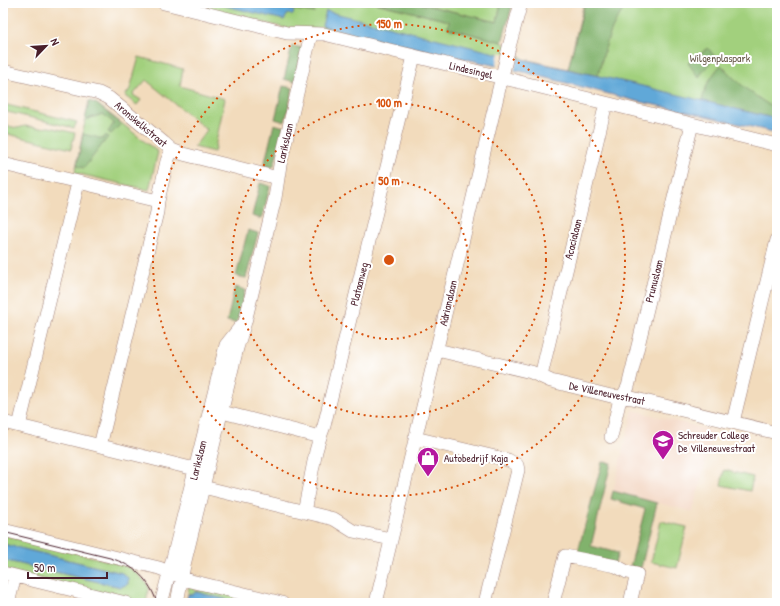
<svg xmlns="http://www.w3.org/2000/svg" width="780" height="606" font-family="'Patrick Hand',sans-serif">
	<rect width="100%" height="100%" fill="#fff"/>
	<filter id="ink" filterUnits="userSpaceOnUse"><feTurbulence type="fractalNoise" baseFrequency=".025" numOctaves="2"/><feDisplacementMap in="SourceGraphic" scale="8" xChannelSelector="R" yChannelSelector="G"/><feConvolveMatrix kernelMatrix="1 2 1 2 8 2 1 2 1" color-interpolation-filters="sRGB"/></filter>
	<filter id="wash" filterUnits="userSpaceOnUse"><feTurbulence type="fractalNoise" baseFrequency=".012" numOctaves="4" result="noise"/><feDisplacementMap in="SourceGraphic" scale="16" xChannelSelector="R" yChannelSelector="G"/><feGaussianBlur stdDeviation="0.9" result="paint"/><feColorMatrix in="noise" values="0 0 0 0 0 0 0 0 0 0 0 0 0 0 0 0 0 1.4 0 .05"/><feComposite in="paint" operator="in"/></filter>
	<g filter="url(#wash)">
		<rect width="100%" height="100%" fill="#f2dbbc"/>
		<path fill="#f3d4bf" d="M633 410 713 431 693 512 613 491Z"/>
		<path fill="#a2d07d" stroke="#767854" d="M180 3H376L449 21 448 28 502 42 524 59 568 69 584 3H777V127L633 93 319 29H290Z
			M417 3H501L497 22Z
			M139 57 183 69 180 86 225 99 214 152 194 147 207 130 146 80 133 95 141 100 137 105 125 96 130 89Z
			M89 101 97 104 158 152 149 190 75 173Z
			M3 104 77 122 74 128 3 111Z
			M3 125 18 128 25 126 38 128 49 127 75 133 71 149 3 133Z
			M724 470 753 477 750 491 721 485Z
			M661 521 687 527 677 568 651 562Z
			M3 535 125 565C135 572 144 578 149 588L146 603 3 570V560L121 587 127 584 128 578 122 573 3 544Z
			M195 585 194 590 200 591 201 587 266 603H240L196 592 192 595 188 594 189 586Z"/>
		<path fill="#81b26c" stroke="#66684c" d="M288 3H316L314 13 290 9 289 3Z
			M376 3H417L497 22 501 3H513L502 42 448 28 449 21Z
			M585 3H628L629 4C610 22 604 52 598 76L568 69Z
			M292 46 303 48 295 82 284 79Z
			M708 48 715 57 701 74 699 78 688 63Z
			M721 65C737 83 757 98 777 110V119L702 101C705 86 711 76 721 65Z
			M283 86 293 88 285 122 275 119Z
			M89 101 97 104 121 124 111 134 108 132 114 123 103 114 85 120Z
			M274 124 284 127 274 166 272 167 264 166Z
			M83 134 103 139 106 135 108 137 84 168 77 166Z
			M260 183 270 186 262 219 252 216Z
			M248 230 258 233 246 278 236 276Z
			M235 287 245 290 237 323 227 321Z
			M602 462 611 463 591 546 618 553 615 563 580 554 578 551Z
			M613 491 657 503 641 568 630 567 645 509 611 499Z"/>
		<path fill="#61a8d8" stroke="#566482" d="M213 3H289L290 9 294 11 293 15 288 14 284 20Z
			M326 11 499 54 630 83 777 119V133L689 112 636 101 524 72 354 34 322 26Z
			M3 544 122 573 128 578V584L121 587 3 560Z
			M196 592 240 603H192L191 599 187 598 188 594 192 595Z"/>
		<path fill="#f2dbbc" d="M499 52 518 56 514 72 496 68Z"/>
	</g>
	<g filter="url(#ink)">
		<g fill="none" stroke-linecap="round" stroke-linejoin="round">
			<g stroke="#9e7d74" stroke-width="14">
				<path id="minor" d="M164 3 287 33 324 34 777 145
					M3 71 99 93 109 98 164 143 172 150 183 154 278 178
					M3 164 158 201 167 161 172 150
					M437 350 531 372 551 381 611 396 632 398 777 433
					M541 376 606 103
					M213 408 222 412 320 437
					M3 422 203 471
					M733 422 777 240
					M19 426 78 183
					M611 437 619 403 628 387 692 124
					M415 438 508 460 517 465 518 470 485 603
					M100 446 157 212 158 201
					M203 487 330 518 334 519 353 531 391 539
					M304 512 316 451 320 437 324 426 414 56
					M3 530 159 568 191 581 282 603
					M3 573 126 603
					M8 603 15 576
					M163 603 162 600 174 554 226 345 241 326
					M177 603 184 565 237 348 245 322 275 198 280 165 311 34
					M376 603 509 47 521 3
					M553 603 565 556 616 566 627 572 637 574 630 603"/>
			</g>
			<use href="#minor" stroke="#fff" stroke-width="13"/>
			<path stroke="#4a1f2b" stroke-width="1" d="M3 532 110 558C134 565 150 580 157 603"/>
		</g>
	</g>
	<g fill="none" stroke="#d8530f" stroke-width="2" stroke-dasharray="2 4">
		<circle cx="389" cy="260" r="79"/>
		<circle cx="389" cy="260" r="157"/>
		<circle cx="389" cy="260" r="236"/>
	</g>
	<defs>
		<g id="school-pin" transform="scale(1.15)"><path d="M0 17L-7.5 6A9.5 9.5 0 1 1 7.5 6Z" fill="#b5179e" stroke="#fff"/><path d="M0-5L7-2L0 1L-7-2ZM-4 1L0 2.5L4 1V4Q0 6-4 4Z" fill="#fff"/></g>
		<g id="shop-pin" transform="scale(1.15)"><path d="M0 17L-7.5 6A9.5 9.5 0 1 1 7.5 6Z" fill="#b5179e" stroke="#fff"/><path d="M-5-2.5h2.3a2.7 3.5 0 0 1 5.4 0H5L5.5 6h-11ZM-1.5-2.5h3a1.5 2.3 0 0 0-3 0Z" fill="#fff"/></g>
	</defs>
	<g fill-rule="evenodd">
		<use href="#school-pin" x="663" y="441"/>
		<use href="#shop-pin" x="428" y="458"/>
	</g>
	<g text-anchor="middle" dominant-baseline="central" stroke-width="4" stroke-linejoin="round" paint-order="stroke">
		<g font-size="11" fill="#645444" stroke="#fff">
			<text x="720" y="58">Wilgenplaspark</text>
		</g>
		<g font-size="11" fill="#4a1f2b" stroke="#fff">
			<text transform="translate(471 70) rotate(13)">Lindesingel</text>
			<text transform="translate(141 124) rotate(40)">Aronskelkstraat</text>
			<text transform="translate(285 143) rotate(-77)">Larikslaan</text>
			<text transform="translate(573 239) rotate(-76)">Acacialaan</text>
			<text transform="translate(654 281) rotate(-76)">Prunuslaan</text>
			<text transform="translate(359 284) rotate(-76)">Plataanweg</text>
			<text transform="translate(448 303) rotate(-77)">Adrianalaan</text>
			<text transform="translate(607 393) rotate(12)">De Villeneuvestraat</text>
			<text transform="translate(198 460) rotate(-76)">Larikslaan</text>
		</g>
		<g font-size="11" fill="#4a1f2b" stroke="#fff" text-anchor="start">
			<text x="678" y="435">Schreuder College<tspan x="678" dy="13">De Villeneuvestraat</tspan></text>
			<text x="444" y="458">Autobedrijf Kaja</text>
		</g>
	</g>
	<circle cx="389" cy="260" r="6" fill="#d8530f" stroke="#fff" stroke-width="2"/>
	<g font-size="12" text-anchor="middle" font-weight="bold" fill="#d8530f" stroke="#fff" stroke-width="4" stroke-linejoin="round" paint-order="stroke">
		<text x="389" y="28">150 m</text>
		<text x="389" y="107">100 m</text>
		<text x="389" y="185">50 m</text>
	</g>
	<rect width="780" height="606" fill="none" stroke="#fff" stroke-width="16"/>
	<g transform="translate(46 46) rotate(65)" stroke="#ffffff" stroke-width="3" paint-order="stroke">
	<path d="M0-3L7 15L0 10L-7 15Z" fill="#4a1f2b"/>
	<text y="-6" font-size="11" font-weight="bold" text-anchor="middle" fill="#4a1f2b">N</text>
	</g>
	<path d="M28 572v6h79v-6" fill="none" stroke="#4a1f2b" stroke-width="2"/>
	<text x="34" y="572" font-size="12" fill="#4a1f2b" stroke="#ffffff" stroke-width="3" paint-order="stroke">50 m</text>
</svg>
